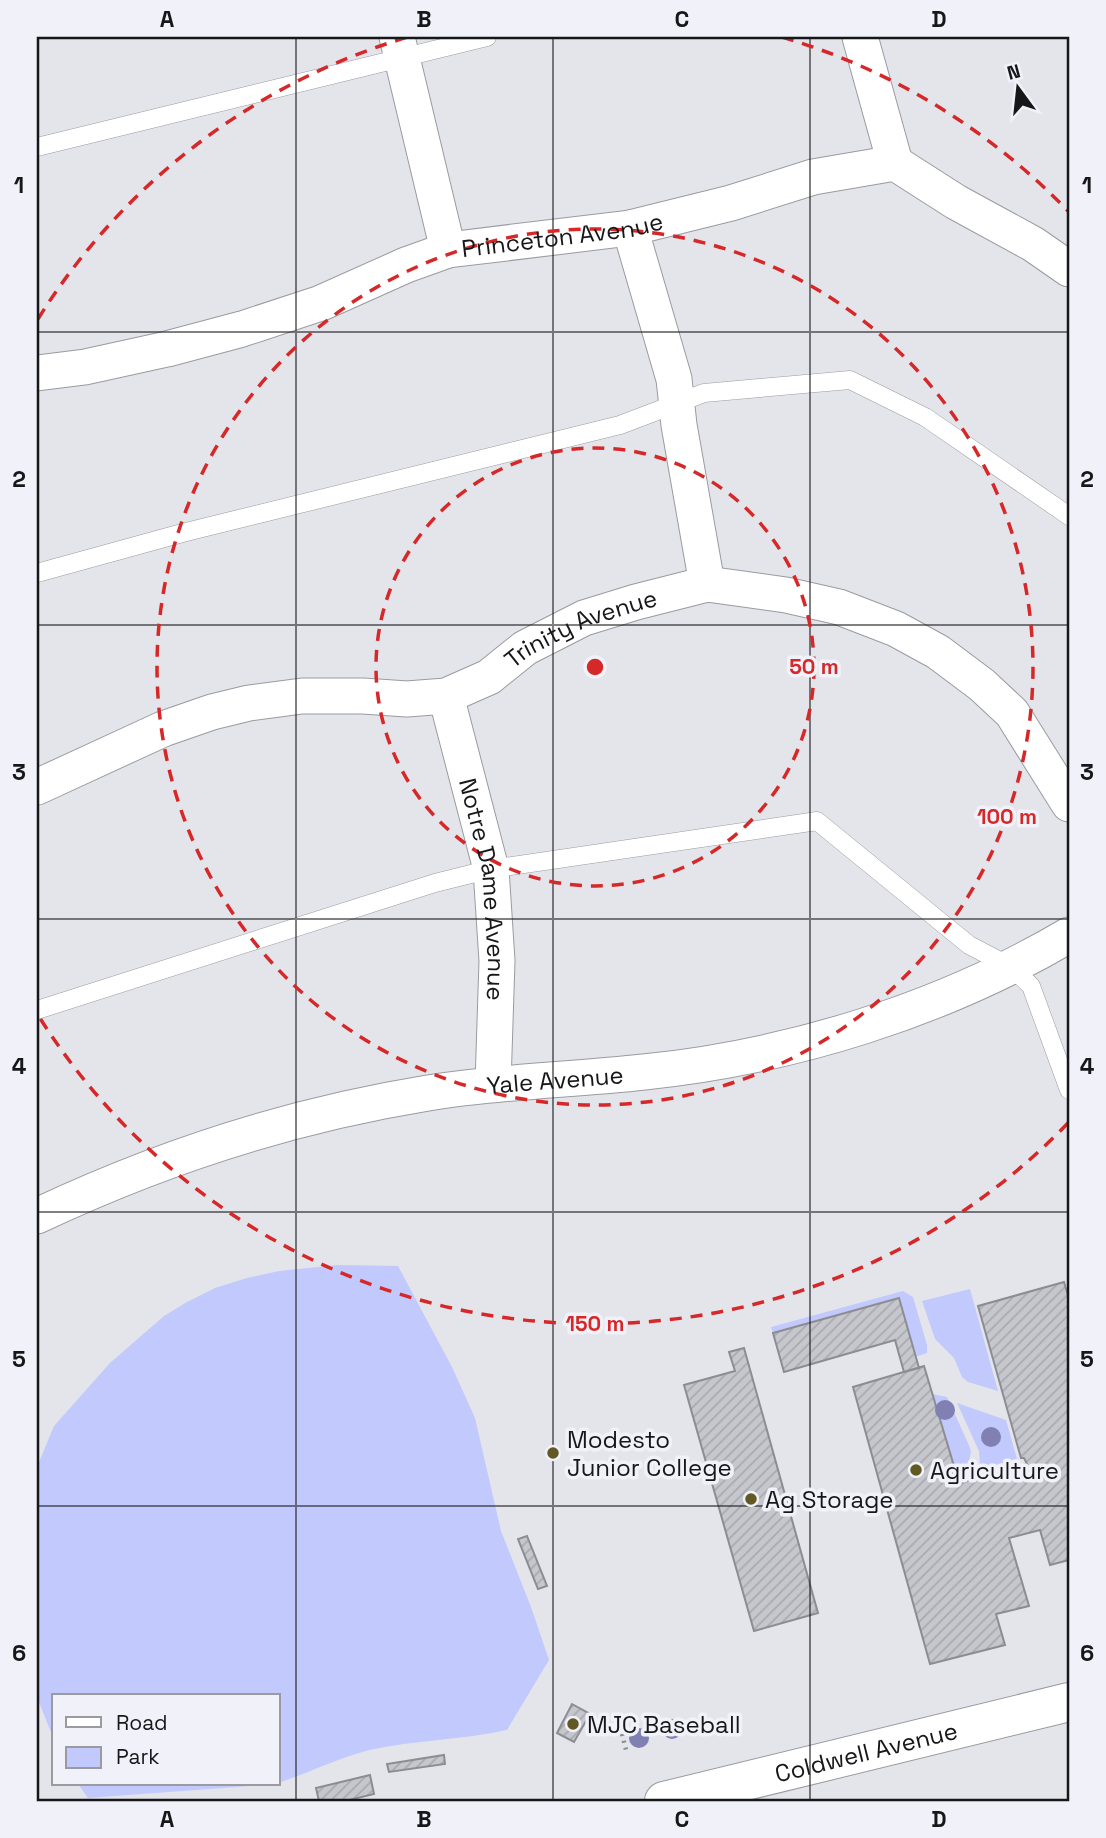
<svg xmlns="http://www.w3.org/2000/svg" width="1106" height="1838" font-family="'Space Grotesk',sans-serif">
	<defs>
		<pattern id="building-hatch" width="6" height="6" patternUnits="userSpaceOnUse" patternTransform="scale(1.75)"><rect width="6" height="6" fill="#c5c7cd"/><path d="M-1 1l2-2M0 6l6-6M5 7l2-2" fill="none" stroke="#a8aaaf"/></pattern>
	</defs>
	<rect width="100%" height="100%" fill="#e4e5eb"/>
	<path fill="#c1c9fd" d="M337 1265 398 1266 452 1367 475 1418 501 1531 531 1607 549 1660 507 1730C462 1740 415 1740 369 1750 339 1758 308 1773 278 1783V1696H54V1740L37 1697V1467L54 1426 110 1363 164 1316 187 1302 215 1288 247 1278 279 1271Z
		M970 1289 998 1391 968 1382 962 1377 954 1358 935 1339 922 1301Z
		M903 1291 913 1297 927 1345V1353L915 1357 898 1298 773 1333 771 1327Z
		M932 1394 947 1397 968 1443 971 1451 968 1468 957 1476Z
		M957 1403 1006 1420 1017 1459 989 1467 980 1465 979 1451Z
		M78 1784H277L88 1798Z"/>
	<path fill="url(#building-hatch)" stroke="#8c8d93" stroke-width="2" d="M1064 1282 1069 1299V1560L1050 1565 1040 1530 1009 1538 1029 1606 996 1614 1005 1645 930 1664 853 1387 924 1366 957 1476 952 1477 954 1485 1027 1464 1024 1458H1021L978 1306Z
		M899 1298 919 1368 904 1372 895 1340 784 1372 773 1333Z
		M744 1348 818 1613 754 1631 684 1385 735 1371 729 1352Z
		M527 1536 547 1586 538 1589 518 1539Z
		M572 1704 590 1714 574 1742 557 1733Z
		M444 1755 445 1764 389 1772 387 1764Z
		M370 1775 374 1794 345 1801H319L316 1788Z"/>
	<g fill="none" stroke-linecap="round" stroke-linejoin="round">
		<g stroke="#9a9ba1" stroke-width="19">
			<path id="lane" d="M37 147 487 37
				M37 573 186 532 620 425 704 393 850 380 925 417 1069 516
				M37 1010 435 883 491 869 817 821 969 945 1011 967 1031 986 1069 1090"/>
		</g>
		<g stroke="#9a9ba1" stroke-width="37">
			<g id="street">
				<path d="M397 37 448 250"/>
				<path d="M860 37 895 163"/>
				<path d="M630 228 674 379 679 425 707 584"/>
				<path id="s1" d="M37 373 85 367 167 349 242 329 321 303 406 265 448 250 630 228 731 203 813 177 895 163 956 202 1033 244 1069 269"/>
				<path id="s2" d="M446 696 491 869 497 961 493 1084"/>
				<path id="s3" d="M37 787 163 729 212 712 249 703 302 696H363L407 699 446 696 489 677 525 648 584 618 636 602 707 584 786 595 839 607 896 629 938 652 982 685 1012 713 1069 804"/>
				<path id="s4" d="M37 1216C162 1157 292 1115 428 1093 500 1081 572 1080 644 1072 791 1057 942 1010 1069 935"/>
			</g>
		</g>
		<g stroke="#9a9ba1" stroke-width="40">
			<g id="secondary">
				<path id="s5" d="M664 1801 1069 1702"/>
			</g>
		</g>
		<path stroke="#8b8c90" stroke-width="4.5" stroke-dasharray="2 5" stroke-linecap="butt" d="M622 1734 627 1754"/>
		<use href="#lane" stroke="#fff" stroke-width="18"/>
		<use href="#street" stroke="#fff" stroke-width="35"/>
		<use href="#secondary" stroke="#fff" stroke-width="38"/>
	</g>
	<g fill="#8080b3">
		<circle cx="945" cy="1410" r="10"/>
		<circle cx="991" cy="1437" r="10"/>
		<circle cx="672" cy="1729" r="10"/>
		<circle cx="639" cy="1738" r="10"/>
	</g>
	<path fill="none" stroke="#17171a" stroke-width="2" stroke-opacity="0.55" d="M296 37V1801M553 37V1801M810 37V1801M37 332H1069M37 625H1069M37 919H1069M37 1212H1069M37 1506H1069"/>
	<g fill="none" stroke="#d62828" stroke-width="3.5" stroke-dasharray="12 9">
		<circle cx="595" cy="667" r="219"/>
		<circle cx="595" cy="667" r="438"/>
		<path d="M1068 1123A657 657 0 0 1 38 1015M38 319A657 657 0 0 1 408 37M782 37A657 657 0 0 1 1068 211"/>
	</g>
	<g fill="#625824" stroke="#f1f2f9" stroke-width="2.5">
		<circle cx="553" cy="1453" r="7"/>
		<circle cx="916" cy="1470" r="7"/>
		<circle cx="751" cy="1499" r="7"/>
		<circle cx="573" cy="1724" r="7"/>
	</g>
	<g text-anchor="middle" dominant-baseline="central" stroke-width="7" stroke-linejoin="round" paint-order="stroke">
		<g font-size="24" fill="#17171a" stroke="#f1f2f9">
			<text stroke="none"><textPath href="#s1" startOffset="546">Princeton Avenue</textPath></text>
			<text stroke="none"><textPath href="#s3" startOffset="579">Trinity Avenue</textPath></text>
			<text stroke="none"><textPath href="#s2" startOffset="198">Notre Dame Avenue</textPath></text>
			<text stroke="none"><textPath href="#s4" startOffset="539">Yale Avenue</textPath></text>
			<text stroke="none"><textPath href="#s5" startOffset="208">Coldwell Avenue</textPath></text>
		</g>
		<g font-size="24" fill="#17171a" stroke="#f1f2f9" text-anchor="start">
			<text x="567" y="1439">Modesto<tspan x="567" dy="28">Junior College</tspan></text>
			<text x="930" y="1470">Agriculture</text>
			<text x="765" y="1499">Ag Storage</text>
			<text x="587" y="1724">MJC Baseball</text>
		</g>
	</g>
	<circle cx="595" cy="667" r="10" fill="#d62828" stroke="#f1f2f9" stroke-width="3.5"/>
	<g font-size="21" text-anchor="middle" font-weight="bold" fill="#d62828" stroke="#f1f2f9" stroke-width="7" stroke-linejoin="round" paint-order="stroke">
		<text x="814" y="674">50 m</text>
		<text x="1007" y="824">100 m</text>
		<text x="595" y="1331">150 m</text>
	</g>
	<rect width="1106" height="1838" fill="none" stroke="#f1f2f9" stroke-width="77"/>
	<rect x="52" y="1694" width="228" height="91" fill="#f1f2f9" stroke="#9a9aa0" stroke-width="2"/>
	<rect x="66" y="1717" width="35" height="10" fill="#ffffff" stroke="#9a9aa0" stroke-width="2"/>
	<text x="116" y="1730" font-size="21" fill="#17171a">Road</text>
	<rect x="66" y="1747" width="35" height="21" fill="#c1c9fd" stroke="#9a9aa0" stroke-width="2"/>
	<text x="116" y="1764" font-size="21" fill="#17171a">Park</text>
	<g transform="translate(1018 88) rotate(345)" stroke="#f1f2f9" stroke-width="5" paint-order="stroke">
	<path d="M0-5L12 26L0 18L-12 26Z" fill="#17171a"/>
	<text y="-10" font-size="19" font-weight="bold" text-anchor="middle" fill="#17171a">N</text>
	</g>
	<rect x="38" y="38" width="1030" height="1762" fill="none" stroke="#17171a" stroke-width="2.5"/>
	<g font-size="23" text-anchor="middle" font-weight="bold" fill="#17171a">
		<text x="167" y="27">A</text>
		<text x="424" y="27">B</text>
		<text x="682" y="27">C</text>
		<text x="939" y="27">D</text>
		<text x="19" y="193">1</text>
		<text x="1087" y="193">1</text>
		<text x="19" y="487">2</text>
		<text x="1087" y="487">2</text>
		<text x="19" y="780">3</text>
		<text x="1087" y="780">3</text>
		<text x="19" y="1074">4</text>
		<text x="1087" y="1074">4</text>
		<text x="19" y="1367">5</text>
		<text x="1087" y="1367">5</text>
		<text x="19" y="1661">6</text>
		<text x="1087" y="1661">6</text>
		<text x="167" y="1827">A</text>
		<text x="424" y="1827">B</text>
		<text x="682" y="1827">C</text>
		<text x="939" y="1827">D</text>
	</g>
</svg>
